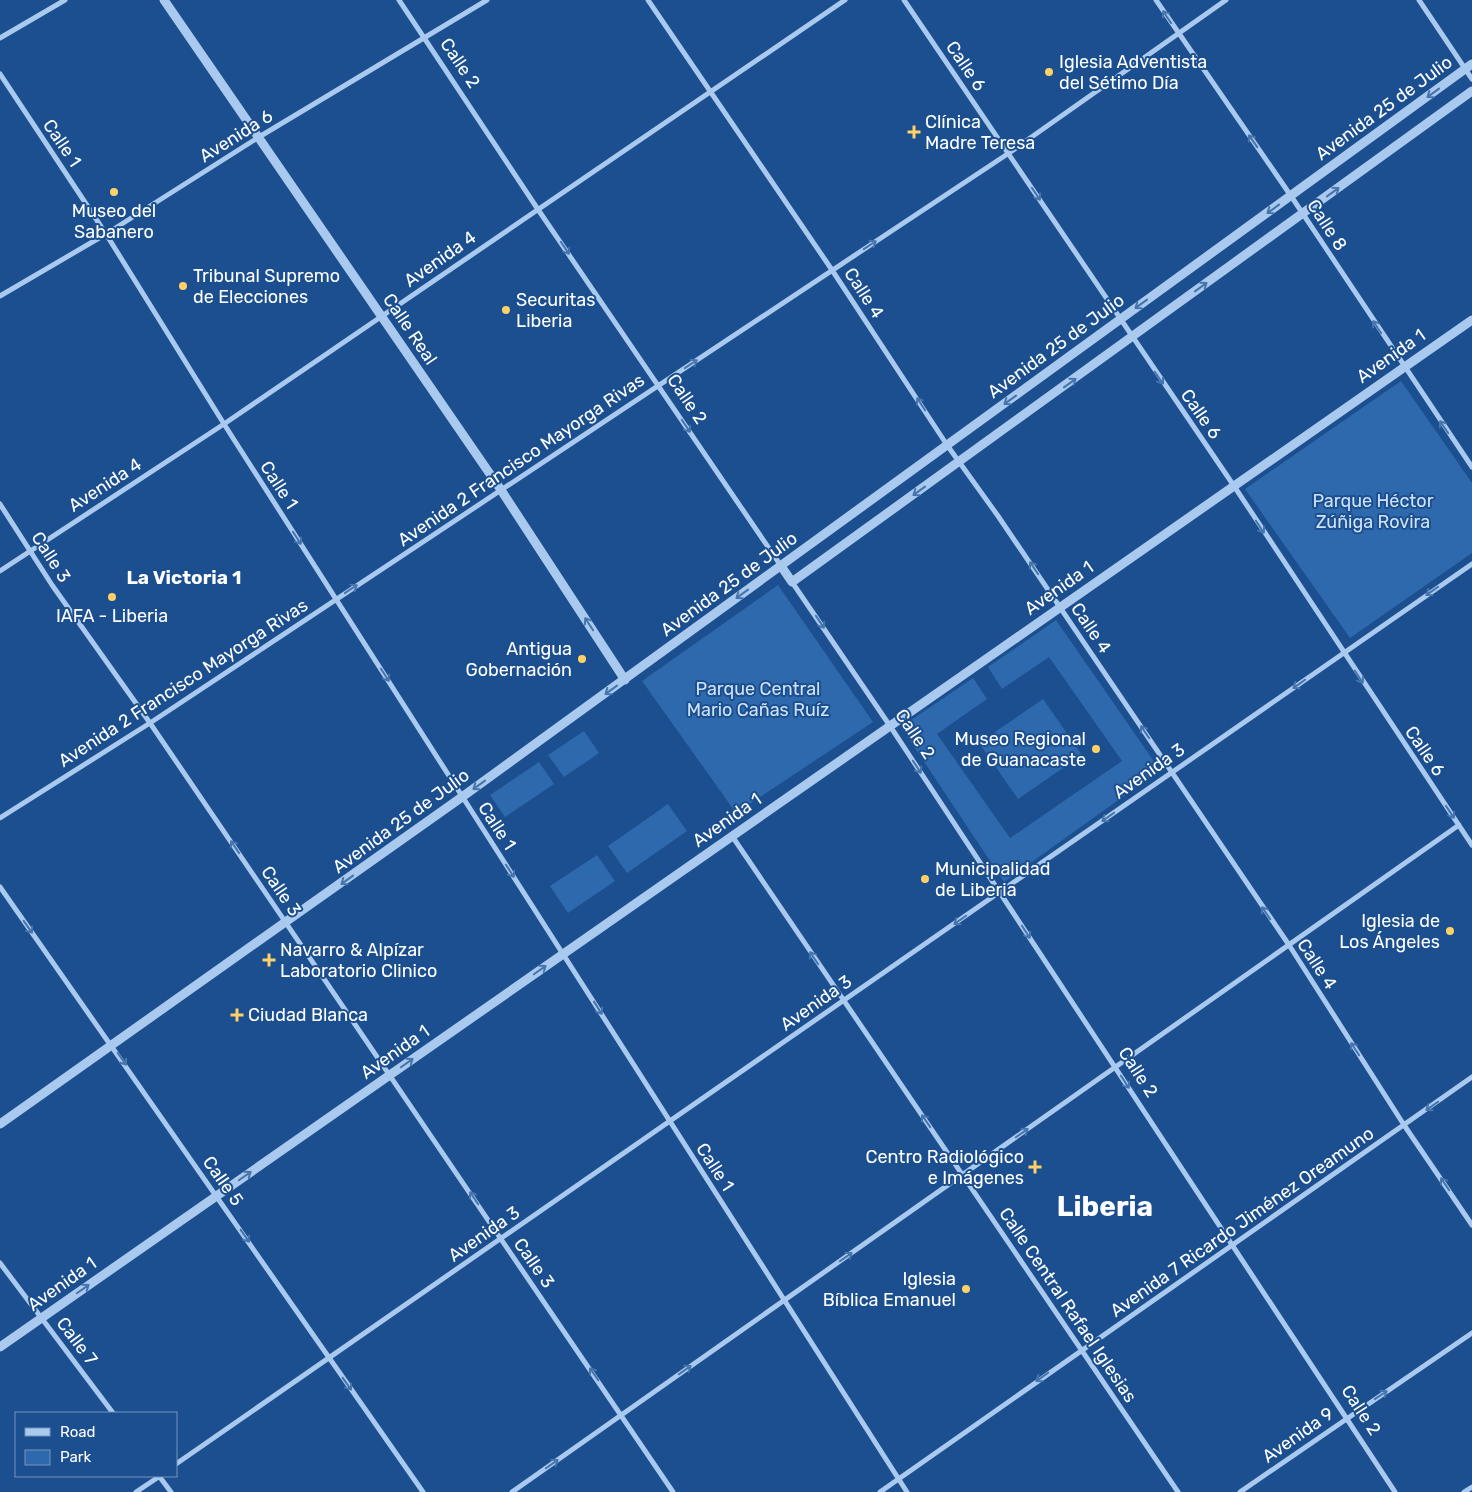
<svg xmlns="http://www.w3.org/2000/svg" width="1472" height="1492" font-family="Rubik,sans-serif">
	<rect width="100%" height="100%" fill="#1b4f8f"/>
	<path fill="#2e69ad" d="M1401 381 1472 483V553L1350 638 1245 489Z
		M778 585 873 722 736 813 642 681Z
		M1056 620 1160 770 1004 882 901 727 973 678 987 699 937 734 1010 838 1122 761 1049 657 1002 689 988 667Z
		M1043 699 1082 755 1018 799 979 743Z
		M584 731 599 753 564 777 548 755Z
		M539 762 554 784 505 817 490 795Z
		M668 804 687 831 627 873 608 846Z
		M597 855 615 881 568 913 550 886Z"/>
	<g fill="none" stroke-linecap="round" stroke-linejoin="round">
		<path stroke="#a9c9ee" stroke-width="5" d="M399 0 537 208 781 566
			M648 0 832 270 947 445 998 516 1289 945 1404 1125 1472 1225
			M904 0 1234 486 1472 845
			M1156 0 1291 196 1472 467
			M1419 0 1472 79
			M0 38 65 0
			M0 74 106 234 224 424 907 1492
			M0 296 106 234 259 137 487 0
			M0 504 52 585 150 723 673 1492
			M0 571 224 424 845 0
			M792 582 890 726 1395 1492
			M0 818 150 723 1009 153 1226 0
			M732 836 1178 1492
			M0 887 423 1492
			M0 1263 113 1413
			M176 1464 1472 564
			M159 1476 171 1492
			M136 1492 160 1476
			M512 1492 1459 825
			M880 1492 1472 1077
			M1240 1492 1472 1333
			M1464 1492 1472 1487"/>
		<path stroke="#a9c9ee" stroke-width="9" d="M164 0 501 490 625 680
			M781 566 792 582 1472 91
			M0 1124 462 797 1472 64
			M0 1347 1472 320"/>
	</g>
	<defs><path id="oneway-shaft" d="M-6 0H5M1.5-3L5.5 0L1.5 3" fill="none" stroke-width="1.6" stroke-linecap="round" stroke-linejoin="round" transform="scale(1.25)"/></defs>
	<g stroke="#4674ac">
		<use href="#oneway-shaft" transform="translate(1167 17) rotate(-124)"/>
		<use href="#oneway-shaft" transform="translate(1433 93) rotate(144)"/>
		<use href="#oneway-shaft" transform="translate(1253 141) rotate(-125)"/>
		<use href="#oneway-shaft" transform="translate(1333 192) rotate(-36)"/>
		<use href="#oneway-shaft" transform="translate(1036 194) rotate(56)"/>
		<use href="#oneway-shaft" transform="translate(1273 209) rotate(144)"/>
		<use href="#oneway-shaft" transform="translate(870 245) rotate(-34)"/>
		<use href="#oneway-shaft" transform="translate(565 248) rotate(56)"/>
		<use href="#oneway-shaft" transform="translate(1201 287) rotate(-36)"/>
		<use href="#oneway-shaft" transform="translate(1141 304) rotate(144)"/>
		<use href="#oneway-shaft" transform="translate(1377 327) rotate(-123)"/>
		<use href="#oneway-shaft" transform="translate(691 364) rotate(-34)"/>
		<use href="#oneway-shaft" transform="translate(1159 378) rotate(55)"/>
		<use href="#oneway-shaft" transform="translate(1070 383) rotate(-36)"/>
		<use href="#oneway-shaft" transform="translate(1010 400) rotate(144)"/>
		<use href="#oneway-shaft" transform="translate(921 404) rotate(-123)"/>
		<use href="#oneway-shaft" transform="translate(686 426) rotate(56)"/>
		<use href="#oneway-shaft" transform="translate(1444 427) rotate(-124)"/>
		<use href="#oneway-shaft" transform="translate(919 491) rotate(144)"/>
		<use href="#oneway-shaft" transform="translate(1260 527) rotate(57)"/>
		<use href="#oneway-shaft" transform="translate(297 538) rotate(57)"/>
		<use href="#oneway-shaft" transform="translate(1034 568) rotate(-124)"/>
		<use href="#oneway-shaft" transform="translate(351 589) rotate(-34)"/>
		<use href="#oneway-shaft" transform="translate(1432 591) rotate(145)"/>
		<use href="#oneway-shaft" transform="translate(742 594) rotate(144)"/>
		<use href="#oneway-shaft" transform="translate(820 622) rotate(56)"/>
		<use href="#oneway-shaft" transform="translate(589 624) rotate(-123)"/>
		<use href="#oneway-shaft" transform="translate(385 675) rotate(57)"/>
		<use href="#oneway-shaft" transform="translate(1359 677) rotate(57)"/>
		<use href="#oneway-shaft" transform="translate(1299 684) rotate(145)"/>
		<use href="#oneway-shaft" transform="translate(611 690) rotate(144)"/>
		<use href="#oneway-shaft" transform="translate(1145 732) rotate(-124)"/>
		<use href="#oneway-shaft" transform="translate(917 767) rotate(57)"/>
		<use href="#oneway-shaft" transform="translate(479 785) rotate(144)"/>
		<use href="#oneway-shaft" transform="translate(1450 812) rotate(56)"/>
		<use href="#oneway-shaft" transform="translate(1108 817) rotate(145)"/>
		<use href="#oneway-shaft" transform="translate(235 847) rotate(-124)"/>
		<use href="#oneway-shaft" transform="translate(510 871) rotate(57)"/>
		<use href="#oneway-shaft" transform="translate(347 880) rotate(144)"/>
		<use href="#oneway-shaft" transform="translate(1266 913) rotate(-124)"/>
		<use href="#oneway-shaft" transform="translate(960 920) rotate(145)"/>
		<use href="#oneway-shaft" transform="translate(28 927) rotate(55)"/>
		<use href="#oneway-shaft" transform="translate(1026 932) rotate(57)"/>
		<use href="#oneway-shaft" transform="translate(814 958) rotate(-124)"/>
		<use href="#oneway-shaft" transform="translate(540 970) rotate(-35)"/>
		<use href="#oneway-shaft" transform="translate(598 1008) rotate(58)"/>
		<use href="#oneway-shaft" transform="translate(1355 1049) rotate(-123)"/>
		<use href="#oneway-shaft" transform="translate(122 1059) rotate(55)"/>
		<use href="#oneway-shaft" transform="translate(407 1063) rotate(-35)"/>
		<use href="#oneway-shaft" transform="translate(1125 1082) rotate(57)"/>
		<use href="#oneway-shaft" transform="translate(1432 1106) rotate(145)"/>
		<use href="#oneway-shaft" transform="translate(926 1121) rotate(-125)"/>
		<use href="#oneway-shaft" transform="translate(1022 1133) rotate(-35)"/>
		<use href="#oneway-shaft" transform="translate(245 1176) rotate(-35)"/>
		<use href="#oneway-shaft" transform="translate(1445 1184) rotate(-124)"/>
		<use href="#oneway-shaft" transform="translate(474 1198) rotate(-124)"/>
		<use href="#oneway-shaft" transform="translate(245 1236) rotate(55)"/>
		<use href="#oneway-shaft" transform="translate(846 1257) rotate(-35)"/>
		<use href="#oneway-shaft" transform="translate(83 1289) rotate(-35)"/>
		<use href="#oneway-shaft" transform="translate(685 1370) rotate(-35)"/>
		<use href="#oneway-shaft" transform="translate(594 1374) rotate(-125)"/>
		<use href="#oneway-shaft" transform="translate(1042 1377) rotate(145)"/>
		<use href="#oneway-shaft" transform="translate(347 1384) rotate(55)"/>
		<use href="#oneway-shaft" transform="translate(1381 1395) rotate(-34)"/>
		<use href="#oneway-shaft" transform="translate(552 1464) rotate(-35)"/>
	</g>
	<g fill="#ffd166" stroke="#1b4f8f" stroke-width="2">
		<circle cx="1049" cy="72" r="5"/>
		<path d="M911.5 124.5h5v5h5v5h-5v5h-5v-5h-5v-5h5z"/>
		<circle cx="114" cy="192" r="5"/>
		<circle cx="183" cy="286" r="5"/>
		<circle cx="506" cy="310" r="5"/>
		<circle cx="112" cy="597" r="5"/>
		<circle cx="582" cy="659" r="5"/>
		<circle cx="1096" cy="749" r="5"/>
		<circle cx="925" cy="879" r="5"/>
		<circle cx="1450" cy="931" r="5"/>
		<path d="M266.5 952.5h5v5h5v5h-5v5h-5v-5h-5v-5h5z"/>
		<path d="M234.5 1007.5h5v5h5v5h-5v5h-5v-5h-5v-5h5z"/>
		<path d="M1032.5 1159.5h5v5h5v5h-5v5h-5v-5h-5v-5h5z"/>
		<circle cx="966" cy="1289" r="5"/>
	</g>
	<g text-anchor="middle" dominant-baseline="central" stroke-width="4" stroke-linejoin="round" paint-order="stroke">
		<g font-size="18" fill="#fff" stroke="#1b4f8f" text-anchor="start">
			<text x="1059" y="62">Iglesia Adventista<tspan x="1059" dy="21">del Sétimo Día</tspan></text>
			<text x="925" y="122">Clínica<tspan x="925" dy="21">Madre Teresa</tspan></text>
			<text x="114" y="211" text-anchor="middle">Museo del<tspan x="114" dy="21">Sabanero</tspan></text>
			<text x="193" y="276">Tribunal Supremo<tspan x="193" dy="21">de Elecciones</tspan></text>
			<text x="516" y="300">Securitas<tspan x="516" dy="21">Liberia</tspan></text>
			<text x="112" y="616" text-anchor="middle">IAFA - Liberia</text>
			<text x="572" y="649" text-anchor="end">Antigua<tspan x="572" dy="21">Gobernación</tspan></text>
			<text x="1086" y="739" text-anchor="end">Museo Regional<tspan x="1086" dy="21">de Guanacaste</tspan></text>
			<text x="935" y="869">Municipalidad<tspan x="935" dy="21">de Liberia</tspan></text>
			<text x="1440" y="921" text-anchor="end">Iglesia de<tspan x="1440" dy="21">Los Ángeles</tspan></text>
			<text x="280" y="950">Navarro &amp; Alpízar<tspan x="280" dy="21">Laboratorio Clinico</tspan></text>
			<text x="248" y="1015">Ciudad Blanca</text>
			<text x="1024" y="1157" text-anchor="end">Centro Radiológico<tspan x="1024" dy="21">e Imágenes</tspan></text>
			<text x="956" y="1279" text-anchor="end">Iglesia<tspan x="956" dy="21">Bíblica Emanuel</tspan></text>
		</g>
		<g font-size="18" fill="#fff" stroke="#1b4f8f">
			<text transform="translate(460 63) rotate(56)">Calle 2</text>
			<text transform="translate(966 66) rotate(56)">Calle 6</text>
			<text transform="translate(1384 108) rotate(-36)">Avenida 25 de Julio</text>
			<text transform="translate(236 136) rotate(-32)">Avenida 6</text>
			<text transform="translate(62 143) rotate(56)">Calle 1</text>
			<text transform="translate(1327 225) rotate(57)">Calle 8</text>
			<text transform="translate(440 259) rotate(-35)">Avenida 4</text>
			<text transform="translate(864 293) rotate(57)">Calle 4</text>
			<text transform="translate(410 329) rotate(56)">Calle Real</text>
			<text transform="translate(1056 346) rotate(-36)">Avenida 25 de Julio</text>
			<text transform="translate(1391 356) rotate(-35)">Avenida 1</text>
			<text transform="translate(687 399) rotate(56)">Calle 2</text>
			<text transform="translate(1201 414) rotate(55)">Calle 6</text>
			<text transform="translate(521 460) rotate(-34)">Avenida 2 Francisco Mayorga Rivas</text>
			<text transform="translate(105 485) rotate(-33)">Avenida 4</text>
			<text transform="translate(279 485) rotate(57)">Calle 1</text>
			<text transform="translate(51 557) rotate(57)">Calle 3</text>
			<text transform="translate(729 584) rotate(-36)">Avenida 25 de Julio</text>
			<text transform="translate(1059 588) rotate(-35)">Avenida 1</text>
			<text transform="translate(1091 628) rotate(56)">Calle 4</text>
			<text transform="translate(183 683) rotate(-33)">Avenida 2 Francisco Mayorga Rivas</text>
			<text transform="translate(915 734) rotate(56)">Calle 2</text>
			<text transform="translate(1425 751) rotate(56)">Calle 6</text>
			<text transform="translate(1149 771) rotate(-35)">Avenida 3</text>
			<text transform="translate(727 820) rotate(-35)">Avenida 1</text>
			<text transform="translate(401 821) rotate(-36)">Avenida 25 de Julio</text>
			<text transform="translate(497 826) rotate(57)">Calle 1</text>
			<text transform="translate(281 891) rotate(56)">Calle 3</text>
			<text transform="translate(1317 964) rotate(57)">Calle 4</text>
			<text transform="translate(816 1003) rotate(-35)">Avenida 3</text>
			<text transform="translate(395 1052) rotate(-35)">Avenida 1</text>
			<text transform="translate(1138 1072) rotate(57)">Calle 2</text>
			<text transform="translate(715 1167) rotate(57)">Calle 1</text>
			<text transform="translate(223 1181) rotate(55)">Calle 5</text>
			<text transform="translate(1242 1222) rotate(-35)">Avenida 7 Ricardo Jiménez Oreamuno</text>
			<text transform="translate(484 1234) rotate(-35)">Avenida 3</text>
			<text transform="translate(534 1263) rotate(55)">Calle 3</text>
			<text transform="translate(62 1284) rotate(-35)">Avenida 1</text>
			<text transform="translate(1068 1305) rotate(56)">Calle Central Rafael Iglesias</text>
			<text transform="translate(77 1341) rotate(53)">Calle 7</text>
			<text transform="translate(1361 1410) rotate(57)">Calle 2</text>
			<text transform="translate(1298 1435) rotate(-35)">Avenida 9</text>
		</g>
		<g font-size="18" fill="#cfe3fa" stroke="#1b4f8f">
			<text x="1373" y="501">Parque Héctor<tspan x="1373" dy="21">Zúñiga Rovira</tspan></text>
			<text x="758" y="689">Parque Central<tspan x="758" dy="21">Mario Cañas Ruíz</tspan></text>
		</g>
		<g font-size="19" font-weight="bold" fill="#fff" stroke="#1b4f8f">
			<text x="184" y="577">La Victoria 1</text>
		</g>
		<g font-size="28" font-weight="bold" fill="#fff" stroke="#1b4f8f">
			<text x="1105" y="1206">Liberia</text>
		</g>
	</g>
	<rect x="15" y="1412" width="162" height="65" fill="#1b4f8f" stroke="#7695bc"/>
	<rect x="25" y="1428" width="25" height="8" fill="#a9c9ee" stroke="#7695bc"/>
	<text x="60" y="1437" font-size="15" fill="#ffffff">Road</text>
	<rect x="25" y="1450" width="25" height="15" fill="#2e69ad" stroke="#7695bc"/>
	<text x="60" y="1462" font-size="15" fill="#ffffff">Park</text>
</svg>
